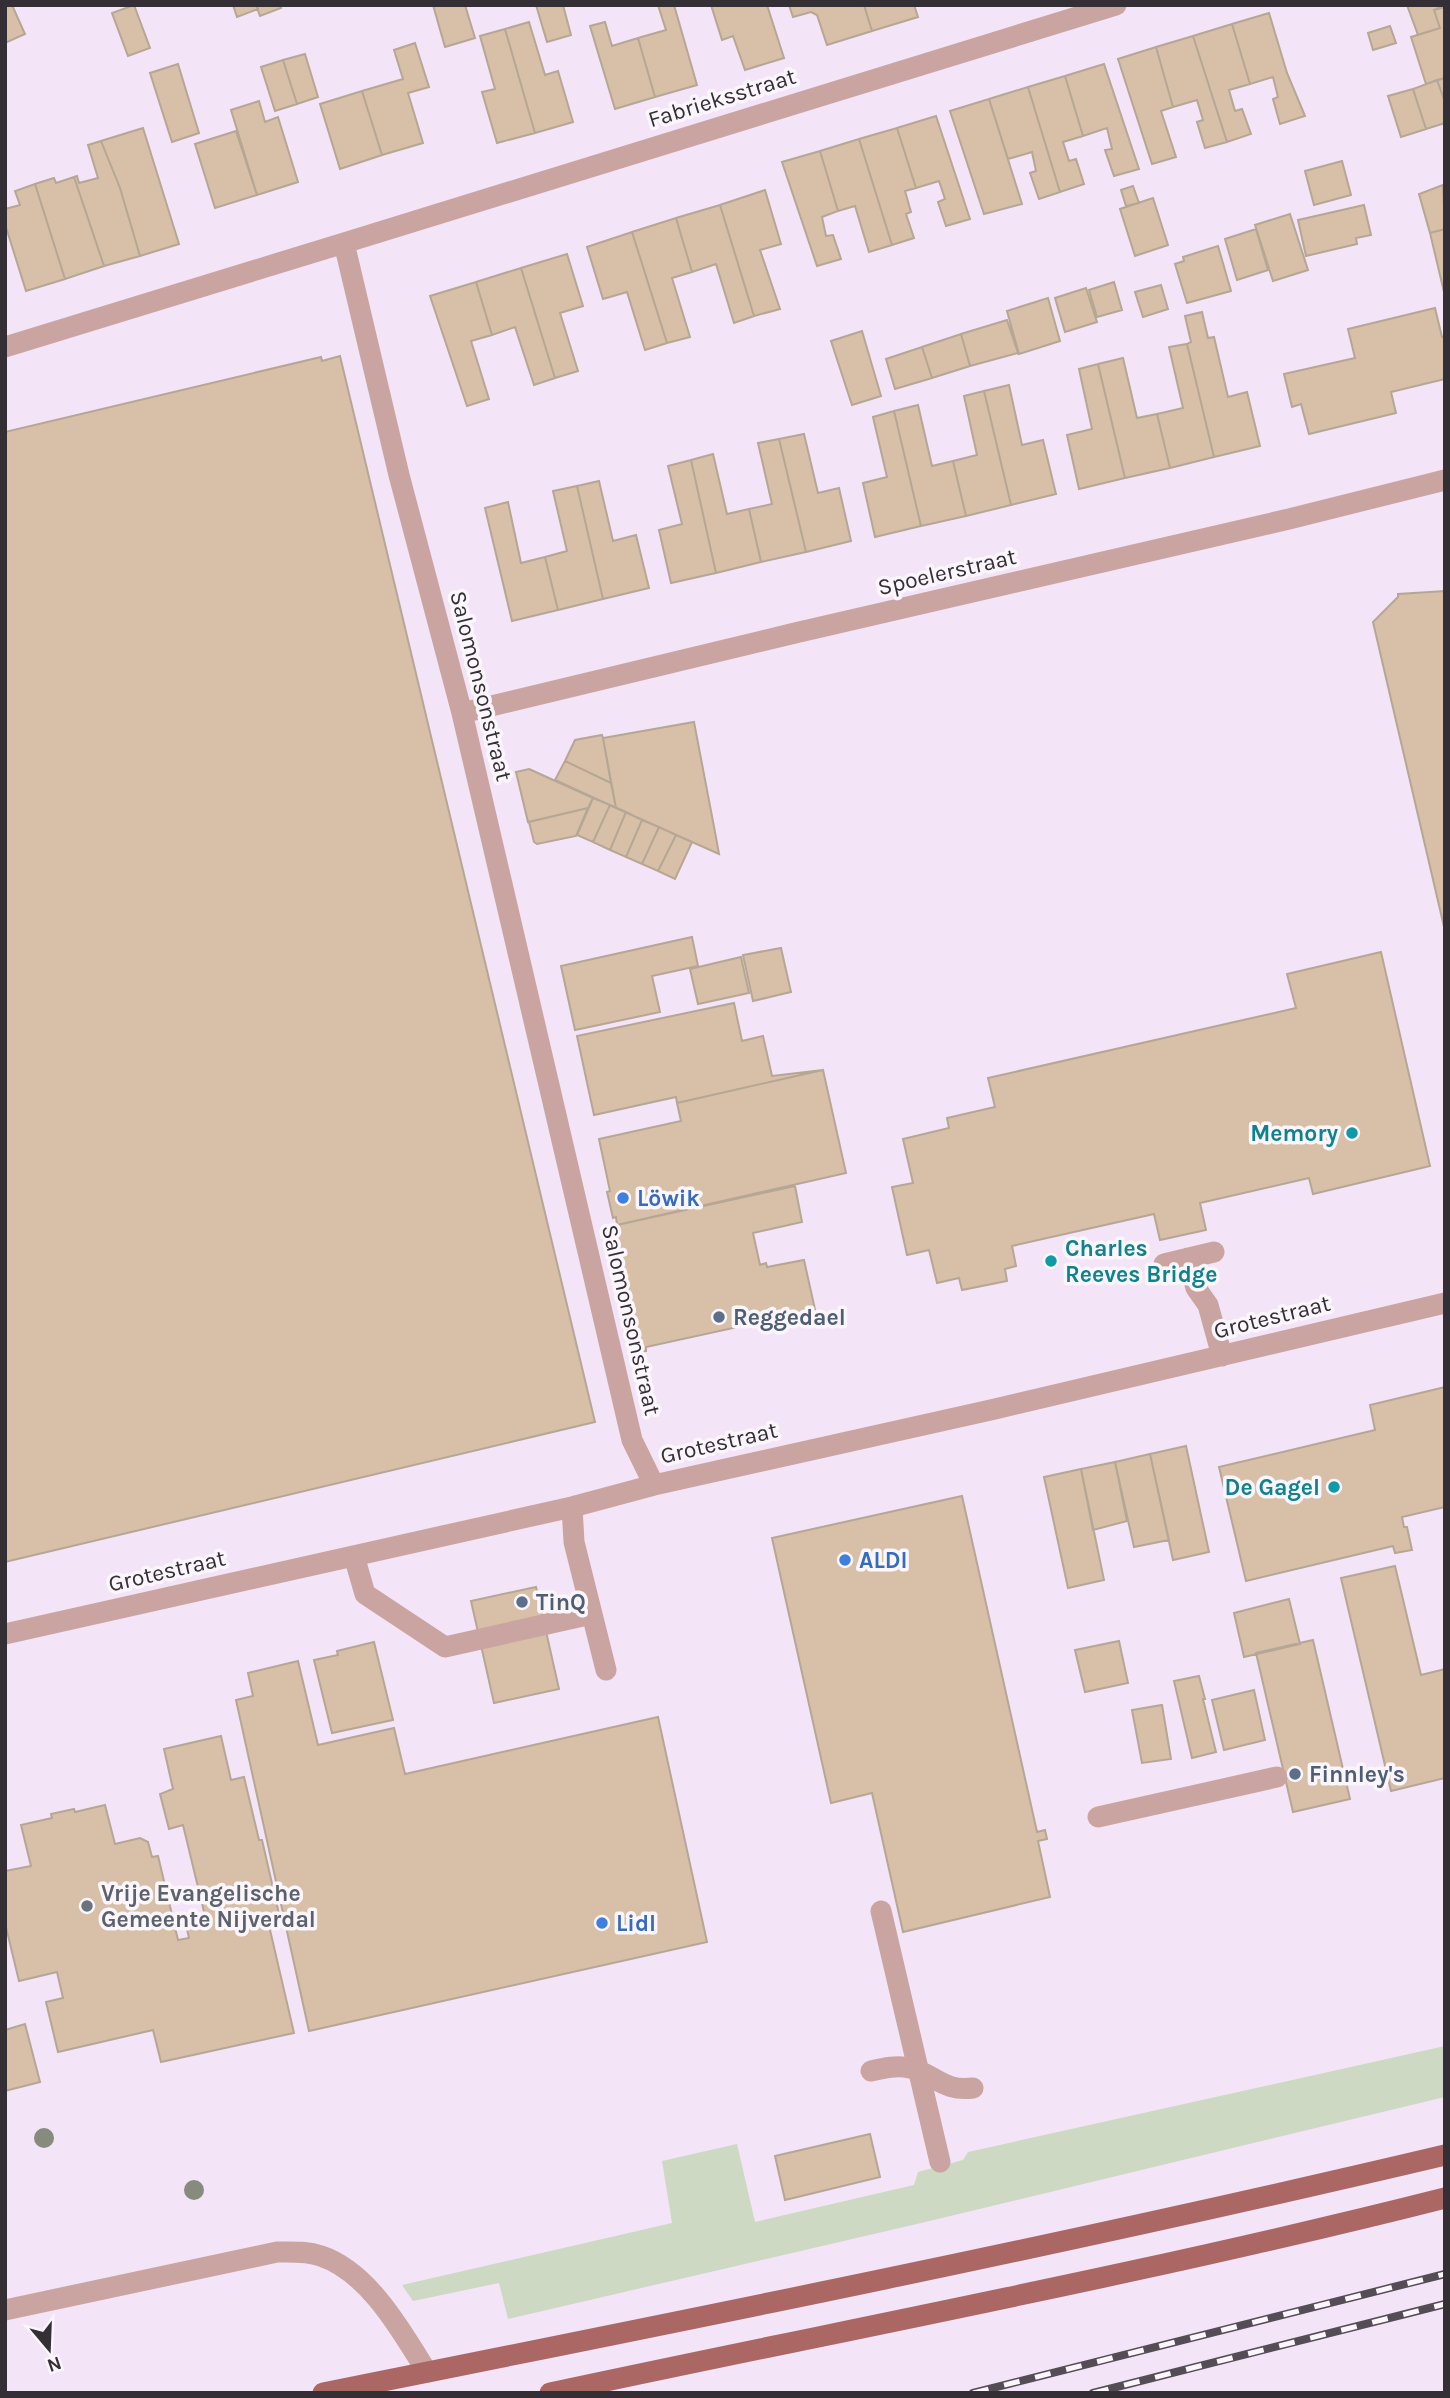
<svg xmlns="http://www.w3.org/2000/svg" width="1450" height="2398" font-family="Karla,sans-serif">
	<rect width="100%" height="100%" fill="#f3e4f7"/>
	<path fill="#cdd9c3" d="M1445 2046V2097L921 2223 508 2319 499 2283 413 2301 402 2285 672 2223 662 2161 737 2144 755 2222 914 2185 918 2172 963 2160 968 2152Z"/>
	<path fill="#d7c0a7" stroke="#b6a695" stroke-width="2" d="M5 5H12L25 34 5 43Z
		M134 5 150 48 128 56 112 13Z
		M233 5H256L258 9 237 17Z
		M256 5H280L281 8 260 16Z
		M433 5H465L475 38 445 47Z
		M536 5H563L571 35 547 42Z
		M658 5H674L697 85 655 97 638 38 666 30Z
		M711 5H767L784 58 745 70 733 36 722 40Z
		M789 5H864L872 31 827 45 817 15 811 12 793 17Z
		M864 5H914L918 17 872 31Z
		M1407 5H1445L1434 10 1440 28 1418 35Z
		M1445 7V78L1426 84 1411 37 1440 28 1434 10Z
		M1269 13 1287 73 1305 116 1280 124 1273 99 1278 97 1273 77 1250 84 1232 24Z
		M529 22 545 75 558 71 573 122 535 133 505 29Z
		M605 22 612 46 638 38 655 97 615 109 590 26Z
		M1232 24 1250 84 1229 90 1235 111 1242 109 1251 134 1227 142 1193 36Z
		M1390 26 1396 43 1373 50 1368 33Z
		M505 29 535 133 497 143 482 92 495 89 480 36Z
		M1193 36 1227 142 1205 148 1197 122 1203 120 1197 100 1173 107 1156 47Z
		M415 43 429 87 408 93 423 143 382 155 362 91 403 79 394 50Z
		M1156 47 1173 107 1161 111 1176 157 1152 164 1118 59Z
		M305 54 318 97 297 104 283 60Z
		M283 60 297 104 275 111 261 67Z
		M178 64 199 133 172 142 150 73Z
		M1104 64 1139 169 1114 176 1105 150 1112 149 1107 128 1083 136 1065 76Z
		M1065 76 1083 136 1063 142 1069 161 1076 159 1084 184 1060 192 1028 87Z
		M1445 78V102L1437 80Z
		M1437 80 1445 102V123L1426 129 1413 89Z
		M1028 87 1060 192 1039 199 1030 173 1036 171 1032 152 1008 159 989 99Z
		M1413 89 1426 129 1401 137 1388 96Z
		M362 91 382 155 340 169 320 104Z
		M989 99 1022 204 984 214 950 111Z
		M259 101 265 122 278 117 298 182 257 195 231 110Z
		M936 116 970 219 946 226 938 202 945 199 939 181 916 188 897 128Z
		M143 128 179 244 140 256 120 188 101 141Z
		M897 128 916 188 905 191 911 212 906 214 914 238 892 245 859 139Z
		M236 131 257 195 215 208 195 144Z
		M859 139 892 245 869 252 855 206 838 211 820 151Z
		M101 141 120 188 140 256 104 266 74 177 77 176 79 183 98 178 88 145Z
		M820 151 838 211 822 217 826 236 833 235 841 259 817 266 782 162Z
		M1342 161 1351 195 1314 205 1305 171Z
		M74 177 104 266 65 279 35 184 54 178 56 183Z
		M35 184 65 279 26 291 5 224V209L20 205 15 191Z
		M1443 185 1445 229 1430 233 1419 194Z
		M1133 186 1139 203 1126 206 1121 190Z
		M765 190 781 244 760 250 780 309 754 316 720 205Z
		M1153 198 1168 245 1135 256 1120 209Z
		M720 205 754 316 734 323 716 264 692 272 676 218Z
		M1364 205 1371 235 1356 238 1357 244 1306 256 1298 220Z
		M1290 214 1308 270 1273 281 1255 225Z
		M676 218 692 272 672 278 690 337 667 343 632 232Z
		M1256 229 1268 270 1237 280 1225 239Z
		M1445 229V292H1444L1430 233Z
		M632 232 667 343 645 350 627 292 603 299 587 247Z
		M1218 246 1231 291 1187 303 1175 264 1184 261 1183 257Z
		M567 254 583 306 560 313 578 371 555 378 521 268Z
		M521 268 555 378 534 385 515 327 492 335 476 282Z
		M476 282 492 335 471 341 489 399 467 406 430 296Z
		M1114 282 1122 310 1097 317 1089 290Z
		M1161 285 1168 309 1143 317 1135 292Z
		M1086 288 1097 322 1065 332 1055 298Z
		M1048 298 1060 341 1019 354 1007 311Z
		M1435 308 1442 337H1445V379L1391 392 1396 413 1309 434 1301 404 1292 407 1284 374 1355 358 1348 329Z
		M1202 312 1208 338 1214 337 1228 397 1247 392 1260 446 1214 457 1187 344 1191 342 1185 316Z
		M1007 320 1018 353 970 366 961 334Z
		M862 331 881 396 852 405 831 341Z
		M961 334 970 366 932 378 922 347Z
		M1187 344 1214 457 1170 468 1157 414 1183 408 1169 347Z
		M922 347 932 378 895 389 886 359Z
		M340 356 595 1422 5 1562V432L321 357 322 361Z
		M1123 358 1137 418 1157 414 1170 468 1125 478 1098 364Z
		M1098 364 1125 478 1079 489 1067 435 1092 429 1079 369Z
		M1009 385 1022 445 1043 440 1056 494 1011 505 984 391Z
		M984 391 1011 505 966 516 953 461 977 455 964 396Z
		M918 405 932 466 953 461 966 516 921 526 894 411Z
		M894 411 921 526 875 537 863 483 887 477 873 417Z
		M804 434 818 493 839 488 851 541 806 552 779 439Z
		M779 439 806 552 761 562 749 509 772 504 758 443Z
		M713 454 727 514 749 509 761 562 716 573 691 460Z
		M691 460 716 573 671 583 659 530 682 524 668 466Z
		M599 481 613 541 636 535 649 588 603 599 577 486Z
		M577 486 603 599 558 610 545 557 567 551 553 491Z
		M508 502 521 563 545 557 558 610 512 621 485 508Z
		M1445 591V931L1373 622 1398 597V594Z
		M694 722 715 832 719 854 616 808 603 738Z
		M602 735 603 738 611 783 565 761 575 740Z
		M565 761 611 783 616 808 555 780Z
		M529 769 593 798 588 808 528 822 516 772Z
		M593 798 610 805 593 842 577 835Z
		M610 805 626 812 610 850 593 842Z
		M588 808 576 836 537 844 534 842 529 822Z
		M626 812 642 820 626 857 610 850Z
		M642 820 659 827 642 864 626 857Z
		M659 827 676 835 658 871 642 864Z
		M676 835 692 842 675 879 658 871Z
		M692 937 698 966 652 976 660 1012 575 1030 561 966Z
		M781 948 791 992 753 1001 743 955Z
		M1381 952 1430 1166 1313 1194 1309 1178 1200 1203 1206 1230 1160 1240 1154 1214 1012 1246 1016 1266 1005 1269 1007 1281 962 1290 959 1278 937 1283 929 1250 907 1255 892 1187 913 1183 903 1139 949 1128 947 1118 995 1107 988 1078 1296 1008 1287 974Z
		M741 957 749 993 698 1004 690 969Z
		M734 1003 742 1041 763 1036 772 1076 823 1070 677 1103 676 1097 594 1115 577 1036Z
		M823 1070 846 1173 617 1225 616 1217 613 1218 607 1192 610 1191 599 1139 681 1121 677 1103Z
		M795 1186 802 1222 753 1233 760 1265 766 1263 767 1267 804 1260 816 1314 812 1315 811 1311 646 1347V1351H642L615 1230 618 1229 617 1225Z
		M1445 1387V1507L1402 1517 1404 1527H1407L1412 1550 1395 1553 1393 1546 1246 1581 1219 1467 1375 1430 1370 1405Z
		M1186 1446 1209 1552 1173 1560 1150 1454Z
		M1150 1454 1169 1540 1134 1547 1115 1462Z
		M1115 1462 1127 1521 1093 1530 1081 1469Z
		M1081 1469 1104 1580 1068 1588 1044 1477Z
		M962 1496 1037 1832 1045 1830 1047 1839 1038 1841 1050 1897 903 1932 872 1793 831 1803 772 1538Z
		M1395 1566 1421 1675 1445 1669V1778L1391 1791 1341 1578Z
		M536 1587 559 1689 494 1703 471 1601Z
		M1289 1599 1300 1644 1244 1657 1234 1613Z
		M1313 1640 1350 1799 1293 1812 1256 1653Z
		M1119 1641 1128 1683 1085 1692 1075 1650Z
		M374 1642 393 1720 332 1733 314 1660 338 1655 337 1651Z
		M298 1661 318 1745 394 1728 405 1774 658 1717 707 1942 309 2031 236 1700 253 1696 248 1673Z
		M1199 1676 1205 1699H1203L1216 1752 1192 1758 1174 1681Z
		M1254 1690 1265 1740 1224 1750 1212 1700Z
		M1162 1705 1171 1759 1142 1763 1132 1710Z
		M221 1736 231 1780 244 1777 259 1840H262L279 1914 267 1917 294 2033 161 2062 153 2030 58 2052 46 2002 63 1998 57 1972 19 1981 5 1923V1871L31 1866 21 1825 52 1818 51 1814 74 1809 75 1812 105 1805 115 1844 140 1838 148 1842 152 1857 158 1856 178 1940 189 1938 185 1920 205 1916 183 1825 169 1829 160 1794 173 1789 164 1749Z
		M25 2024 40 2082 5 2091V2030Z
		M870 2134 880 2177 785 2200 775 2156Z"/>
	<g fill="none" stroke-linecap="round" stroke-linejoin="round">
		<path stroke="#caa4a1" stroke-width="21" d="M344 243 1116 5
			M5 347 344 243 399 475 462 713 632 1440 654 1485
			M462 713 795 633 1289 519 1445 480
			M1188 1258 1196 1288 1208 1305 1222 1356
			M1164 1264 1214 1252
			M572 1507 574 1542 606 1670
			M354 1556 365 1594 445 1647 592 1614
			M5 1634 572 1507 654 1485 995 1409 1445 1303
			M1098 1817 1277 1777
			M881 1911 940 2162
			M871 2071C884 2068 897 2065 910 2068 935 2074 943 2092 973 2088
			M5 2310 277 2252C292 2252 307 2251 321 2256 369 2272 402 2332 427 2372"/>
		<path stroke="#ab6764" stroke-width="21" d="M323 2393C698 2318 1073 2243 1445 2155
			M550 2393C848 2329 1149 2273 1445 2198"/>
		<g stroke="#554d56" stroke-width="8">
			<path id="rail" d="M973 2393 1445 2274
				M1093 2393 1445 2304"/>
		</g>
		<use href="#rail" stroke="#fbf5fc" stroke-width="5" stroke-dasharray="16" stroke-linecap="butt"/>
	</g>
	<g fill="#878b7b">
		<circle cx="44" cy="2138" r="10"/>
		<circle cx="194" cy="2190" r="10"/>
	</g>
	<g fill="#0f9aa8" stroke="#fbf5fc" stroke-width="2.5">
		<circle cx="1352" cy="1133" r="7"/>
		<circle cx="1051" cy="1261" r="7"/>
		<circle cx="1334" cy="1487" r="7"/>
	</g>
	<g fill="#3f7fe0" stroke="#fbf5fc" stroke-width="2.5">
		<circle cx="623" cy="1198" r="7"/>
		<circle cx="845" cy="1560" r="7"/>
		<circle cx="602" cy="1923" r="7"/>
	</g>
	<g fill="#5c6f8a" stroke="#fbf5fc" stroke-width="2.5">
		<circle cx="719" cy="1317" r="7"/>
		<circle cx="522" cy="1602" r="7"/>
		<circle cx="1295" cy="1774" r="7"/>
	</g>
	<circle fill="#6b7280" stroke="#fbf5fc" stroke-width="2.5" cx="87" cy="1906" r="7"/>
	<g text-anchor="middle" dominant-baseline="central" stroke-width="7" stroke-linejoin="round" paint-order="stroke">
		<g font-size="23" fill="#342e35" stroke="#fbf5fc">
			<text transform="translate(722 98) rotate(-17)">Fabrieksstraat</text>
			<text transform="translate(947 572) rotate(-13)">Spoelerstraat</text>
			<text transform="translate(481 686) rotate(76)">Salomonsonstraat</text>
			<text transform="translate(1272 1317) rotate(-14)">Grotestraat</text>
			<text transform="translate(631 1320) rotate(77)">Salomonsonstraat</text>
			<text transform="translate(719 1443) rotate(-13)">Grotestraat</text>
			<text transform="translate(167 1571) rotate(-13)">Grotestraat</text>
		</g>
		<g font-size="23" font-weight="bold" fill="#0d838f" stroke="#fbf5fc" text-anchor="end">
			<text x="1338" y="1133">Memory</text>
			<text x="1065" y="1248" text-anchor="start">Charles<tspan x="1065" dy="26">Reeves Bridge</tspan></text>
			<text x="1320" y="1487">De Gagel</text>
		</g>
		<g font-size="23" font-weight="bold" fill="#366cbe" stroke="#fbf5fc" text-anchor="start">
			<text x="637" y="1198">Löwik</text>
			<text x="859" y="1560">ALDI</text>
			<text x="616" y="1923">Lidl</text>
		</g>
		<g font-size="23" font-weight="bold" fill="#4e5e75" stroke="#fbf5fc" text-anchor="start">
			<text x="733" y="1317">Reggedael</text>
			<text x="536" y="1602">TinQ</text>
			<text x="1309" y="1774">Finnley's</text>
		</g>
		<g font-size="23" font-weight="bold" fill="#5b616d" stroke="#fbf5fc" text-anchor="start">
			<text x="101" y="1893">Vrije Evangelische<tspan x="101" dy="26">Gemeente Nijverdal</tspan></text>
		</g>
	</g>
	<rect width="1450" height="2398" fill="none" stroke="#342e35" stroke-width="14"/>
	<g transform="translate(49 2349) rotate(161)" stroke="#fbf5fc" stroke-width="5" paint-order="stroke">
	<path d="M0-5L12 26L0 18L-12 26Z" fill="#342e35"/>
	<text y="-10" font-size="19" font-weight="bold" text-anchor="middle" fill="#342e35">N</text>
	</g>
</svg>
